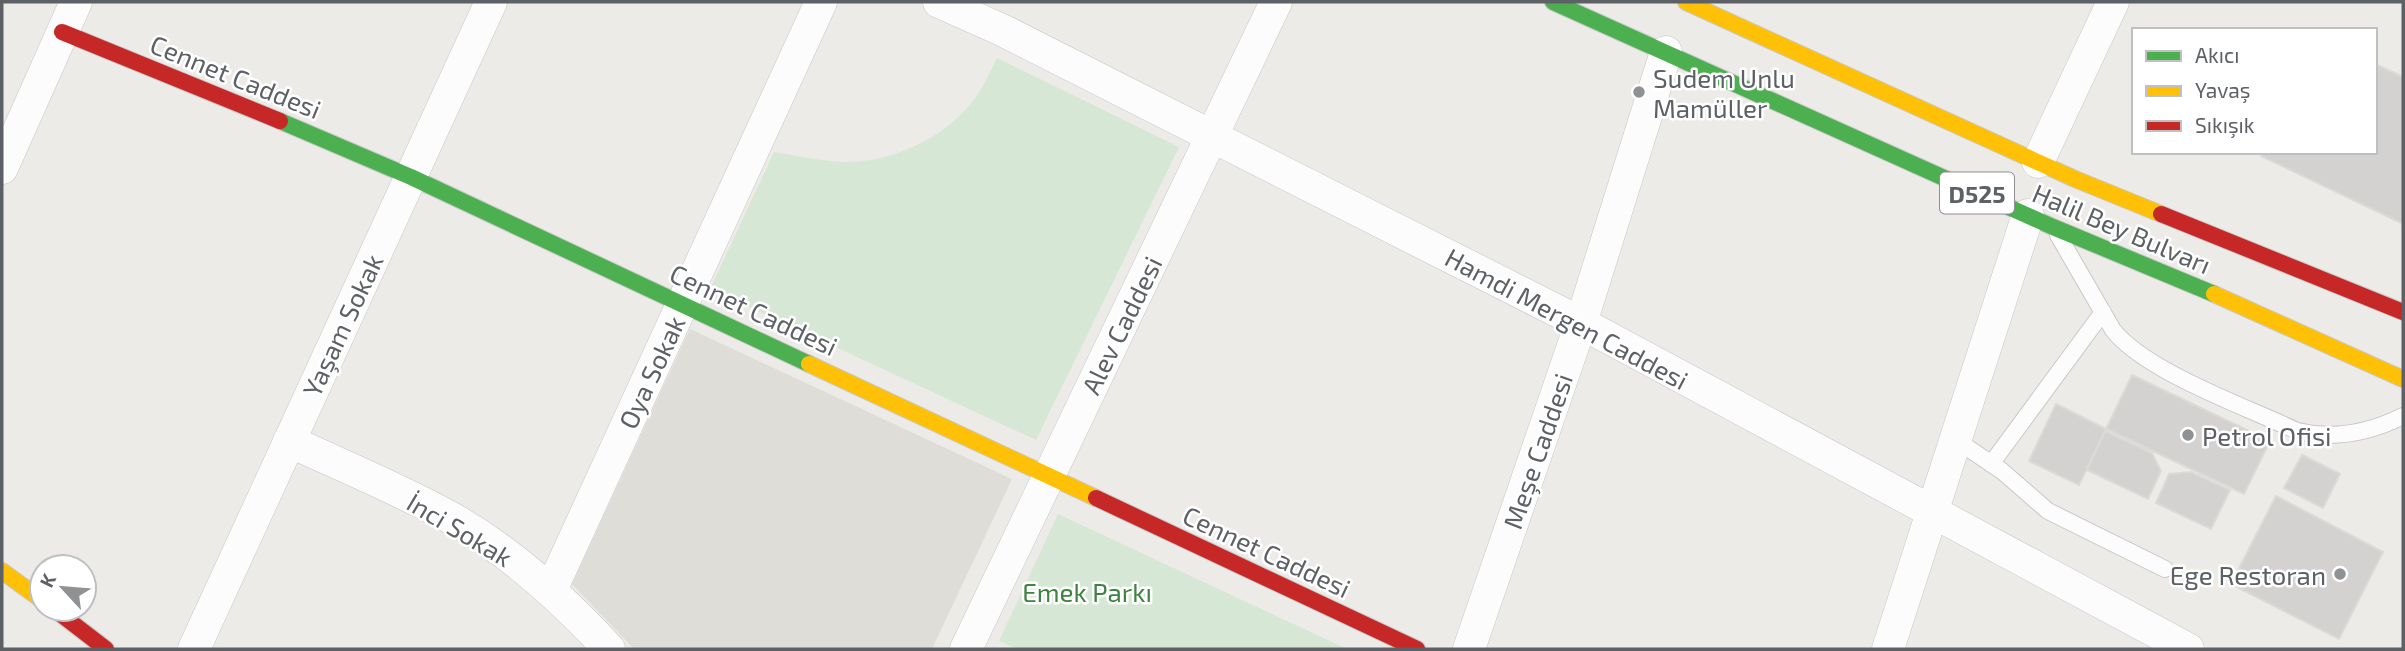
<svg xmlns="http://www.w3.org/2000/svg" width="2405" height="651" font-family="'Exo 2',sans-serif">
	<rect width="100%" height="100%" fill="#ecebe8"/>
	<path fill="#dfddd8" d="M690 329 1012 479 932 649H634L572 584Z"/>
	<path fill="#d7e7d5" d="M997 58 1179 147 1036 440 710 289 774 152C797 156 821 161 844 162 887 163 938 141 966 109 980 95 988 76 997 58Z
		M1058 514 1347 649H1017L999 641Z"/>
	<path fill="#d3d2d1" stroke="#dcdad7" stroke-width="2" d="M2375 64 2403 77V224L2261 156 2263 152H2375Z
		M2132 375 2270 441 2244 494 2106 429Z
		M2056 404 2106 429 2079 485 2029 461Z
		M2105 431 2152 453 2161 471 2148 499 2087 470Z
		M2302 455 2340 474 2323 508 2284 488Z
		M2191 472 2230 490 2211 529 2156 503 2169 474Z
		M2276 496 2383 552 2339 639 2231 584Z"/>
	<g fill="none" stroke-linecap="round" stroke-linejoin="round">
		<g stroke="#c7c7c7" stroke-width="18">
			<path id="lane" d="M2058 235 2113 330C2146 372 2247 407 2297 431 2335 440 2369 433 2403 416
				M1956 440 2002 471 2048 511 2165 569
				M1991 464 2103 312"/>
		</g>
		<g stroke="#c7c7c7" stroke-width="33">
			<path id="street" d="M939 2 1002 30 1581 323 2188 649
				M2038 162 2113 2
				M2 168 76 2
				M289 441C341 465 394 487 444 514 507 548 561 597 609 649
				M551 590 821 2
				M194 649 491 2
				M966 649 1276 2
				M1469 649 1581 323 1666 52
				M1888 649 2028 215"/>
		</g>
		<g stroke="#c9c9c9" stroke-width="18">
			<path id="fast" d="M1553 2 2053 227 2214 294
				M280 121 411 177 809 364"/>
		</g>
		<g stroke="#c9c9c9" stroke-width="18">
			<path id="slow" d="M1686 2 2075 179 2161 214
				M2214 294 2403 379
				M809 364 1096 498
				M2 571 42 600"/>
		</g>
		<g stroke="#c9c9c9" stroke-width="18">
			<path id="jam" d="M62 32 280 121
				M2161 214 2403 312
				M1096 498 1417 649
				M54 609 106 649"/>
		</g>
		<use href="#lane" stroke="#fcfcfc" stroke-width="16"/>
		<use href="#street" stroke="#fcfcfc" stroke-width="32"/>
		<use href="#fast" stroke="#4caf50" stroke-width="16"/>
		<use href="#slow" stroke="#ffc107" stroke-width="16"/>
		<use href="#jam" stroke="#c62828" stroke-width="16"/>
	</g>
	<g fill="#8f9193" stroke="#fff" stroke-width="2.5">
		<circle cx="1639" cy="92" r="7"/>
		<circle cx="2188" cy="435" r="7"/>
		<circle cx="2340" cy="574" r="7"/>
	</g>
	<g text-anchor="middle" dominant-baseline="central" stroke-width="5" stroke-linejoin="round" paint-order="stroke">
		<rect fill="#fff" stroke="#8e9093" stroke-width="2" x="1940" y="172.5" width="74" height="41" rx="5"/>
		<g font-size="24" font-weight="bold" fill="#5d6165">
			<text x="1977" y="193">D525</text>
		</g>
		<g font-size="26" fill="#5d6165" stroke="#fff">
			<text transform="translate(236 76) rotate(22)">Cennet Caddesi</text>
			<text transform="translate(2122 228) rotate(23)">Halil Bey Bulvarı</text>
			<text transform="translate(754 309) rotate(25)">Cennet Caddesi</text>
			<text transform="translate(1567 318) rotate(28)">Hamdi Mergen Caddesi</text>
			<text transform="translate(342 325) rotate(-65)">Yaşam Sokak</text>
			<text transform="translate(1121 325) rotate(-64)">Alev Caddesi</text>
			<text transform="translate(651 372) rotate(-65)">Oya Sokak</text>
			<text transform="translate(1537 451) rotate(-71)">Meşe Caddesi</text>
			<text transform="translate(460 529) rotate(31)">İnci Sokak</text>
			<text transform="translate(1267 551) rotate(25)">Cennet Caddesi</text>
		</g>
		<g font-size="26" fill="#5d6165" stroke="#fff" text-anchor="start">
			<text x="1653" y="77">Sudem Unlu<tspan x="1653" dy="30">Mamüller</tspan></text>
			<text x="2202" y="435">Petrol Ofisi</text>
			<text x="2326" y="574" text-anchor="end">Ege Restoran</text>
		</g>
		<g font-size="26" fill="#3e833f" stroke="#fff">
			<text x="1087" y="591">Emek Parkı</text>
		</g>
	</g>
	<rect width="2405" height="651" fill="none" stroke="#5d6165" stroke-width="7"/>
	<rect x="2132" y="28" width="245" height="126" fill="#ffffff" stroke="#bec0c1" stroke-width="2"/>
	<rect x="2146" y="51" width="35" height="10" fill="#4caf50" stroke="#bec0c1" stroke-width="2"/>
	<text x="2195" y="63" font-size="21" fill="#5d6165">Akıcı</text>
	<rect x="2146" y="86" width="35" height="10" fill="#ffc107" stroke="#bec0c1" stroke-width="2"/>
	<text x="2195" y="98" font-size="21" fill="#5d6165">Yavaş</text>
	<rect x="2146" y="121" width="35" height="10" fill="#c62828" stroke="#bec0c1" stroke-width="2"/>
	<text x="2195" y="133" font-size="21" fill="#5d6165">Sıkışık</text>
	<g transform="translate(63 588) rotate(296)"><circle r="33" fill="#ffffff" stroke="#bec0c1" stroke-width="2"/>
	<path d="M0-5L12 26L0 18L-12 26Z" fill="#8f9193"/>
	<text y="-10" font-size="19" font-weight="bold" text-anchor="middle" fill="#5d6165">K</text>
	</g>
</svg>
